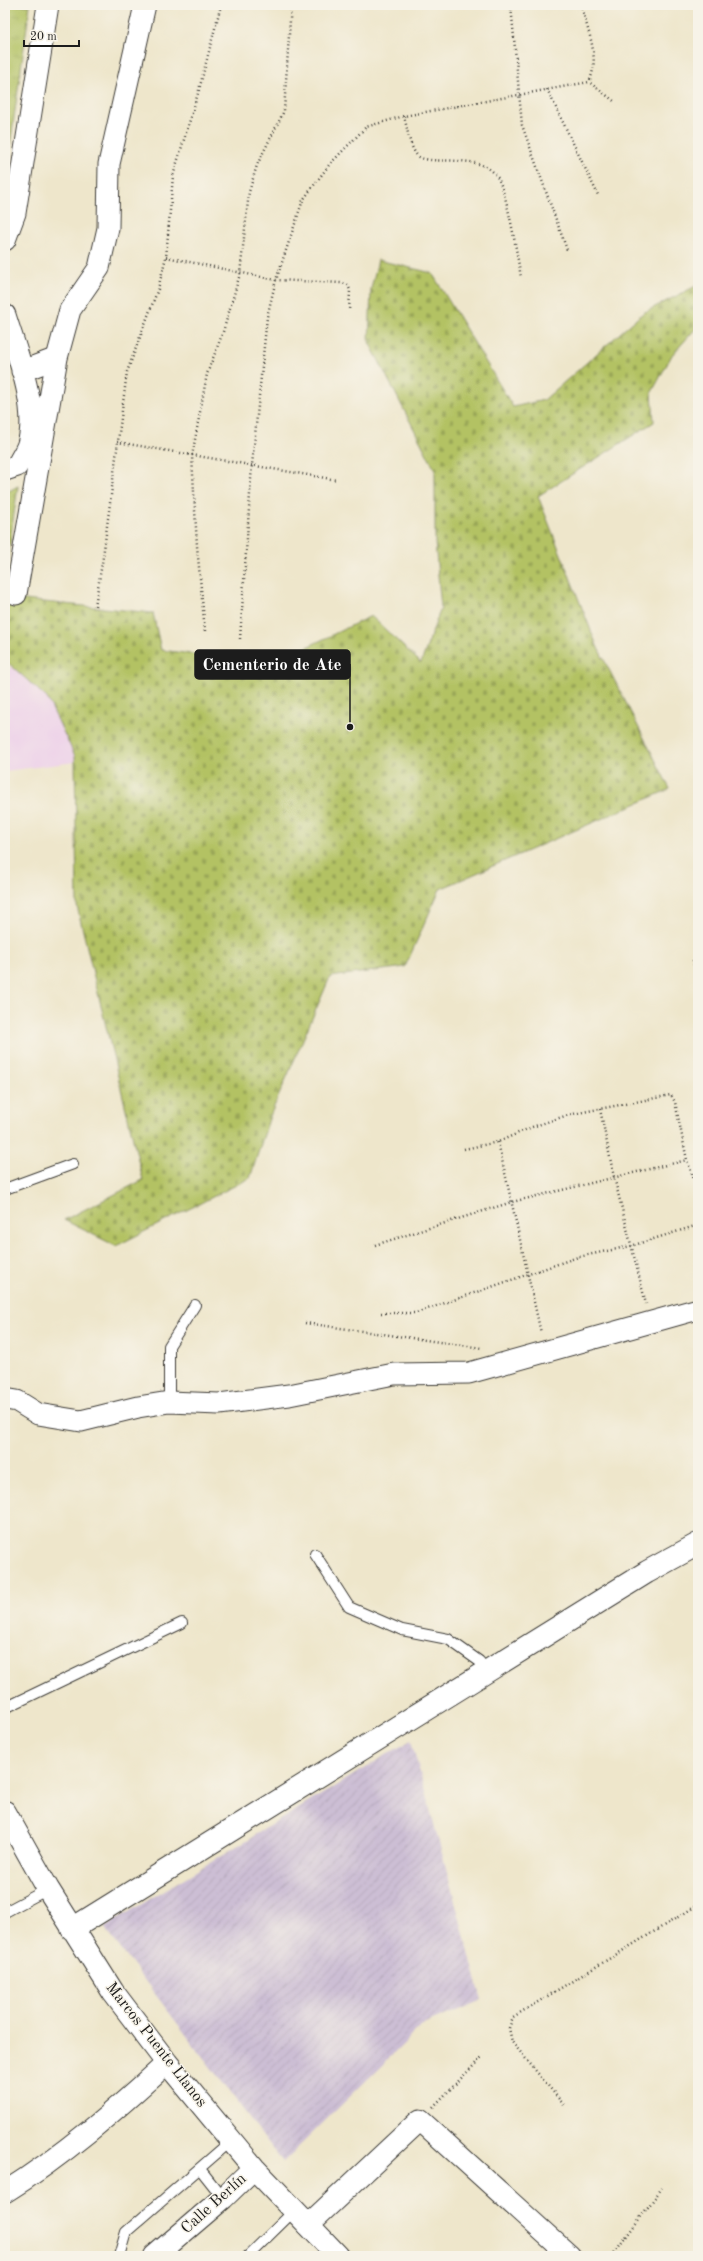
<svg xmlns="http://www.w3.org/2000/svg" width="703" height="2261" font-family="'Old Standard TT',serif">
	<defs>
		<pattern id="industrial-furrows" width="10" height="10" patternUnits="userSpaceOnUse"><rect width="10" height="10" fill="#ccbed4"/><path d="M-1 1l2-2M0 10L10 0M9 11l2-2" fill="none" stroke="#afa3b5"/></pattern>
		<pattern id="cemetery-stones" width="16" height="16" patternUnits="userSpaceOnUse"><rect width="16" height="16" fill="#b3c264"/><path d="M2 7V4a2 2 0 0 1 4 0v3zM10 15v-3a2 2 0 0 1 4 0v3z" fill="#99a656"/></pattern>
		<pattern id="park-tufts" width="24" height="20" patternUnits="userSpaceOnUse"><rect width="24" height="20" fill="#b3c264"/><path d="M3 7l-1-3M5 7V3M7 7l1-3M15 17l-1-3M17 17v-4M19 17l1-3" fill="none" stroke="#99a656"/></pattern>
	</defs>
	<rect width="100%" height="100%" fill="#f7f3e8"/>
	<filter id="ink" filterUnits="userSpaceOnUse"><feTurbulence type="fractalNoise" baseFrequency=".025" numOctaves="2"/><feDisplacementMap in="SourceGraphic" scale="8" xChannelSelector="R" yChannelSelector="G"/><feConvolveMatrix kernelMatrix="1 2 1 2 8 2 1 2 1" color-interpolation-filters="sRGB"/></filter>
	<filter id="wash" filterUnits="userSpaceOnUse"><feTurbulence type="fractalNoise" baseFrequency=".012" numOctaves="4" result="noise"/><feDisplacementMap in="SourceGraphic" scale="16" xChannelSelector="R" yChannelSelector="G"/><feGaussianBlur stdDeviation="0.9" result="paint"/><feColorMatrix in="noise" values="0 0 0 0 0 0 0 0 0 0 0 0 0 0 0 0 0 1.4 0 .05"/><feComposite in="paint" operator="in"/></filter>
	<g filter="url(#wash)">
		<rect width="100%" height="100%" fill="#eee6cb"/>
		<path fill="#edd0e9" d="M12 667 47 698 75 756V762L5 771V669Z"/>
		<path fill="url(#industrial-furrows)" d="M411 1740 482 2000 423 2025 283 2162 104 1927Z"/>
		<path fill="url(#cemetery-stones)" stroke="#686f40" d="M378 260 432 273 513 407 544 400 643 313 698 285V326L672 355 652 392 654 422 538 496 597 646 670 789 440 889 405 967 330 977 270 1116 250 1178 116 1246 64 1220 143 1180 77 906 75 756 47 698 5 660V598L153 613 161 650 272 664 371 616 421 663 441 608 435 542V470L369 342 371 289Z"/>
		<path fill="url(#park-tufts)" stroke="#686f40" d="M5 5H30L5 181Z
			M18 486 5 576V493Z"/>
	</g>
	<g filter="url(#ink)">
		<g fill="none" stroke-linecap="round" stroke-linejoin="round">
			<g stroke="#3c3a36" stroke-width="12">
				<path id="service" d="M5 1189 73 1164
					M169 1402V1346L195 1305
					M315 1554 349 1607 402 1630 448 1639 479 1661 488 1672
					M5 1708 182 1623
					M5 1912 48 1889
					M200 2169 223 2198
					M119 2256 126 2232 231 2141
					M248 2256 295 2210"/>
			</g>
			<g stroke="#3c3a36" stroke-width="23">
				<path id="minor" d="M5 240 15 213 48 5
					M5 315C16 351 39 407 28 444 26 451 20 459 17 466L5 470
					M22 371 57 358 70 310 99 268 108 228 109 164 145 5
					M16 594 57 358
					M5 1399 17 1401 38 1414 81 1421 138 1407 169 1402 219 1404 289 1395 394 1374 469 1373 698 1309
					M5 2192C63 2156 117 2109 167 2063
					M308 2225 420 2120 570 2256"/>
			</g>
			<g stroke="#3c3a36" stroke-width="24">
				<path id="tertiary" d="M5 1812 48 1889 113 1992 167 2063 254 2168 338 2256
					M72 1929 647 1572 698 1544
					M155 2256 223 2198 254 2168"/>
			</g>
			<path stroke="#3c3a36" stroke-width="2.5" stroke-dasharray="1 3" stroke-linecap="butt" d="M511 5 522 125 567 250
				M581 5C587 30 601 57 589 82
				M547 89 599 197
				M404 116C407 127 409 144 416 154 425 168 475 151 495 174 507 187 517 256 521 277
				M166 257 276 280 342 283 348 285 350 290 349 311
				M117 442 337 480
				M95 606 103 557 127 372 158 289 166 257 173 176 199 90 221 5
				M205 631 197 546 192 456 207 374 223 332 240 274 249 192 257 165 284 111 291 5
				M240 639 252 465 267 317 276 280 303 200 329 165 366 127 404 116 589 82 614 101
				M693 960 698 985
				M600 1109 614 1177 646 1304
				M498 1142 541 1333
				M464 1149 498 1142 532 1127 568 1115 671 1095 675 1102 687 1160 698 1191
				M375 1245 512 1202 687 1160
				M381 1313H416L578 1257 631 1246 698 1225
				M305 1323 482 1348
				M564 2105 512 2042 509 2028 513 2017 698 1905
				M433 2107 482 2057
				M612 2256 662 2188"/>
			<use href="#service" stroke="#fff" stroke-width="10"/>
			<use href="#minor" stroke="#fff" stroke-width="21"/>
			<use href="#tertiary" stroke="#fff" stroke-width="22"/>
		</g>
	</g>
	<g text-anchor="middle" dominant-baseline="central" stroke-width="3" stroke-linejoin="round" paint-order="stroke">
		<g font-size="16" fill="#1c1c1c" stroke="#f7f3e8">
			<text transform="translate(156 2045) rotate(52)">Marcos Puente Llanos</text>
			<text transform="translate(214 2204) rotate(-42)">Calle Berlín</text>
		</g>
	</g>
	<path fill="none" stroke="#1c1c1c" stroke-width="1.5" d="M350 727L350 664"/>
	<circle fill="#1c1c1c" stroke="#f7f3e8" stroke-width="1.5" cx="350" cy="727" r="4"/>
	<rect fill="#1c1c1c" stroke="#1c1c1c" stroke-width="1.5" x="195" y="650" width="155" height="29" rx="4"/>
	<g font-size="17" text-anchor="middle" font-weight="bold" fill="#fff">
		<text x="272" y="670">Cementerio de Ate</text>
	</g>
	<rect width="703" height="2261" fill="none" stroke="#f7f3e8" stroke-width="20"/>
	<path d="M24 40v6h55v-6" fill="none" stroke="#1c1c1c" stroke-width="2"/>
	<text x="30" y="40" font-size="12" fill="#1c1c1c" stroke="#f7f3e8" stroke-width="3" paint-order="stroke">20 m</text>
</svg>
